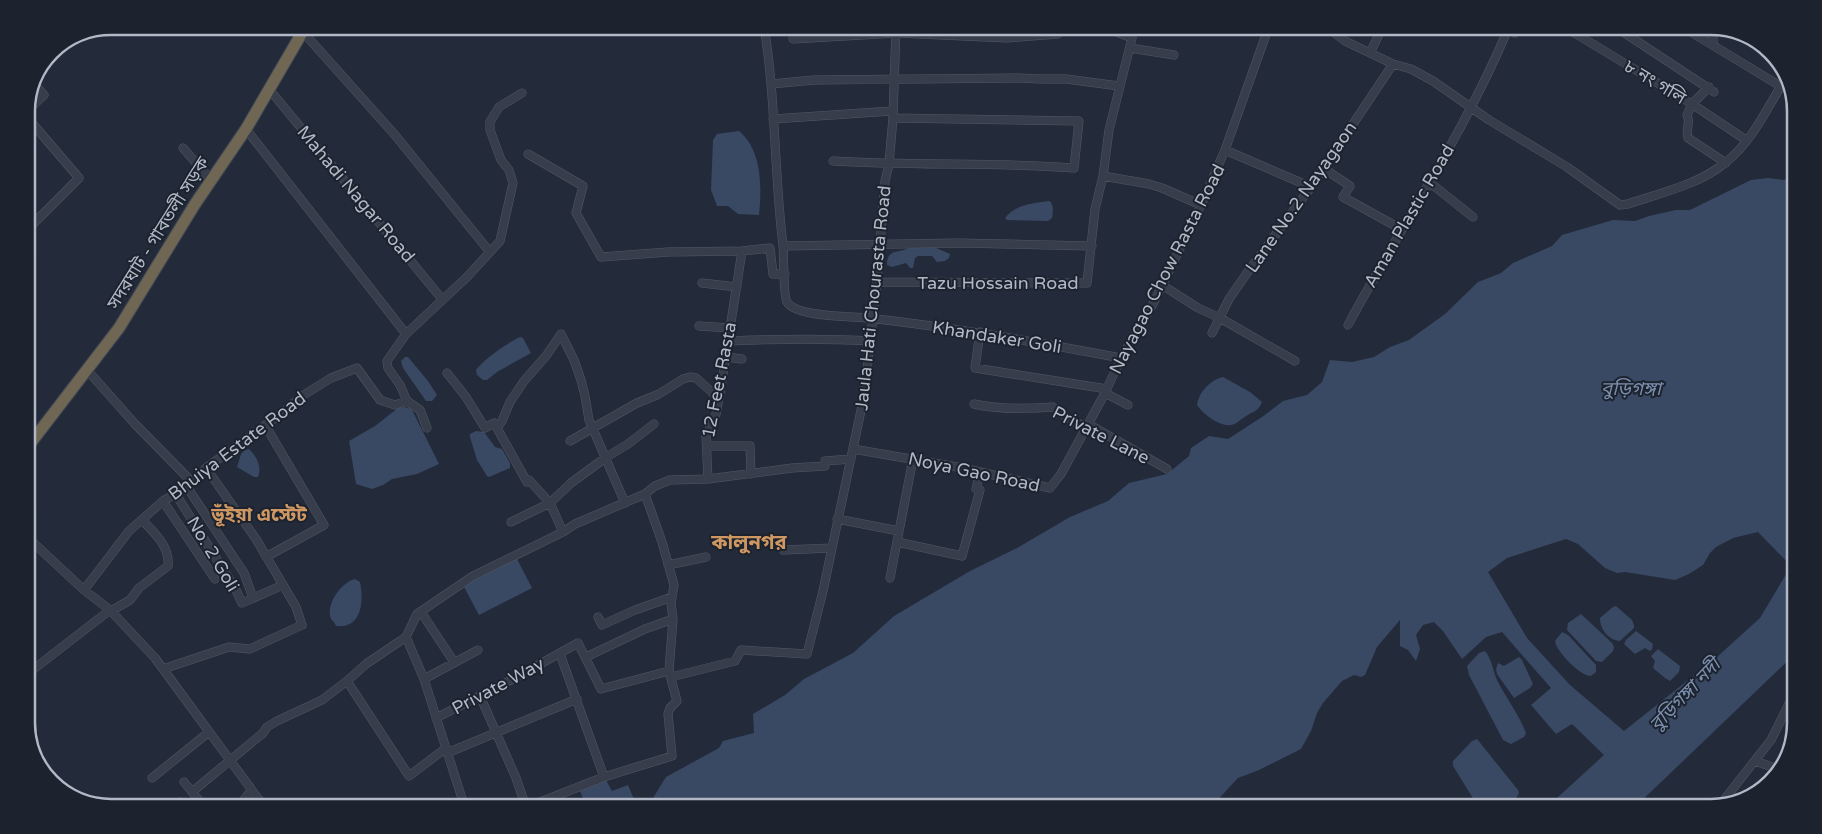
<svg xmlns="http://www.w3.org/2000/svg" width="1822" height="834" font-family="'Varela Round','Noto Sans Bengali',sans-serif">
	<rect width="100%" height="100%" fill="#232b3a"/>
	<path fill="#394863" fill-rule="evenodd" d="M739 131C762 150 762 187 759 215L738 214 728 206H717L711 190 713 140 717 134Z
		M1796 177V653L1634 808H1546L1604 755 1572 724 1556 734 1531 705 1551 688 1502 632 1486 637 1462 659 1443 631 1434 622 1423 625 1416 635 1420 649 1416 661 1408 650 1400 646V620L1377 647 1365 675 1361 677 1354 675 1342 681 1323 703 1317 713 1311 731 1301 749 1259 770 1238 778 1210 808H587L580 791 606 780 612 791 628 785 636 804 653 798 666 777 719 748 723 741 754 733 753 714 785 695 804 679 853 653 894 616 970 571 1017 548 1070 517 1108 501 1129 483 1167 474 1189 456 1191 448 1209 436 1228 439 1262 417 1283 401 1307 395 1322 382 1330 360 1352 362 1374 357 1390 347 1409 340 1445 314 1478 282 1501 273 1513 263 1552 246 1562 235 1613 220 1635 221 1649 216 1676 210H1690L1751 180 1768 178 1783 180ZM1758 532 1791 566 1760 618 1717 657 1624 731 1570 685 1527 638 1488 572 1507 558 1566 539 1578 544 1605 568 1617 573 1625 572 1675 580 1689 574 1703 565 1710 553 1716 547 1733 538Z
		M1050 201C1054 207 1053 212 1052 218L1048 221 1007 220 1005 218C1016 204 1034 203 1050 201Z
		M911 246 934 247 950 254 949 258 945 261 937 262 932 256H918L915 258 913 268H910L906 263 892 267 887 265C887 246 902 255 911 246Z
		M520 337 523 338 531 353 497 372 487 380H483L477 375 476 370C484 359 507 343 520 337Z
		M405 357H408L428 381 437 395 432 401H426L403 368 401 361Z
		M1223 377 1250 392 1262 402C1259 410 1255 411 1248 415 1242 418 1237 424 1231 425 1220 427 1203 414 1197 405 1199 392 1210 380 1223 377Z
		M405 407 411 409 413 412 439 464 417 474 392 479 383 485 372 489 356 484 349 441 375 426 398 408Z
		M476 431 484 432 495 447 502 449 510 463V468L489 477 487 476 477 460 470 437V434Z
		M249 449C257 457 262 467 258 477H254L237 467 241 454 245 450Z
		M516 557 532 588 479 615 463 585Z
		M355 579 360 582C364 601 362 629 336 626 335 623 333 621 331 619 325 604 342 582 355 579Z
		M1616 606 1632 620 1634 625V628L1620 641C1609 640 1600 630 1600 618L1613 607Z
		M1581 614 1612 643 1614 647 1613 651 1602 662 1596 661 1567 630 1568 623Z
		M1636 631 1653 644 1652 649 1650 651 1645 648 1635 654 1624 644 1626 640Z
		M1562 632 1568 635 1596 665V672L1591 676C1580 676 1556 651 1555 641Z
		M1658 649 1680 666 1679 672 1670 681 1665 678 1653 668 1655 661 1651 656Z
		M1485 651C1492 659 1493 671 1497 680 1506 698 1519 714 1526 733L1524 737 1511 744 1503 740 1469 675 1467 666 1479 653Z
		M1519 657 1522 660 1533 684 1530 688 1514 698 1497 674 1496 669 1498 663 1504 666Z
		M1477 739 1518 790 1519 793C1512 810 1494 808 1479 808L1453 766V761L1472 741Z"/>
	<g fill="none" stroke-linecap="round" stroke-linejoin="round">
		<g stroke="#525865" stroke-width="9">
			<path id="minor" d="M764 26C776 99 774 173 783 245 784 256 783 296 787 302 796 317 849 316 867 318 952 327 1037 342 1121 358
				M1326 26 1345 41 1393 64 1411 69 1433 81 1489 120 1567 167 1620 205 1628 204C1660 193 1699 185 1726 162 1753 141 1768 106 1786 78
				M1563 26 1692 104 1746 140
				M1614 26 1714 92
				M1681 26 1780 86
				M303 32 395 135 489 251
				M793 39 897 33 1007 38 1058 34
				M1713 44V33L1717 28
				M1130 48 1174 55
				M1370 53 1383 26
				M771 84 814 80 1018 78 1041 79H1066L1119 86
				M1709 87 1692 104 1687 115C1691 122 1685 130 1688 138L1726 163
				M269 89 442 299
				M26 112 44 95 36 86
				M26 116 79 178 26 231
				M773 119 892 111
				M246 129 406 334
				M183 148 211 180
				M1225 150 1311 187
				M528 154 583 186 576 213 601 257 668 252 742 251 770 248 773 274H785
				M833 161C913 166 993 162 1074 168L1079 121 893 118
				M1323 168 1350 186 1343 197 1401 229
				M1103 176 1109 130 1132 38 1114 31V26
				M1429 182 1473 217
				M783 246 958 243 1092 246
				M877 282 1087 283 1095 209 1103 176 1149 184 1162 188 1201 205
				M702 283 737 287
				M1162 285 1198 308 1220 318 1295 361
				M1348 325C1401 226 1465 132 1508 29L1515 33 1520 26
				M699 326 730 328
				M980 332 975 368 1107 389
				M1212 333 1229 299 1247 273 1311 187 1393 64
				M729 341C776 339 823 338 871 341
				M726 357 742 359
				M88 371 135 424 191 481
				M447 373 466 397 485 428 494 423 497 428
				M1105 393 1128 405
				M974 404C1000 410 1027 409 1053 407L1072 421 1085 426 1088 424 1167 469
				M265 425 324 525 266 557
				M427 428 420 410 407 401 400 385 388 368 387 361 406 334 467 277 500 241 513 183 509 170 501 160 490 130V122L499 107 522 93
				M26 431 36 438
				M570 441 637 403 659 394 683 379 690 377 696 378 713 393 718 401
				M707 446H750L751 474
				M853 449 963 468 1050 488 1061 474 1105 393 1121 358 1153 304 1201 205 1225 150 1269 26
				M708 479 706 436 716 414 721 387 742 251
				M187 487 244 573 253 598
				M175 493 235 588 242 603 283 585
				M163 501 215 579
				M837 519 899 531
				M511 522 550 503 571 483 605 458 628 444 654 424
				M563 532 550 503 529 480 527 482 497 428 502 421 510 402 524 381 546 356 561 334 574 360 581 380 585 396 589 420 625 503
				M26 536 84 590 110 610 155 658 265 808
				M897 542 962 556 980 490 976 489 980 472
				M783 550 832 548
				M668 565 706 557
				M890 578 913 459
				M84 590 129 531 163 501 187 487 206 468 286 410 302 396 331 378 357 368 380 400 395 405 407 401
				M111 611 130 600 139 588 168 566C170 547 155 533 142 520
				M421 612 454 662
				M598 617 602 625 635 610 672 597
				M406 637 424 679 465 808
				M560 654 604 777
				M586 657 645 629 673 619
				M163 669 229 647 250 649 302 625 296 607 256 539 206 468
				M26 675 110 610
				M671 677 735 661 741 650 807 654 823 591 864 396 877 282 885 181 889 164 893 118 896 26
				M424 679 478 650
				M347 681 409 776 446 748
				M480 696 516 778 526 807
				M436 718 513 679 578 643 601 689 669 671
				M447 753 577 699
				M1755 761 1778 769
				M152 778 209 732
				M184 782 202 804 197 808
				M192 792 263 733 267 727 277 721 322 700 347 681 366 664 406 637 417 614 473 576 563 532 575 524 645 494 655 486 670 480 708 479 792 468 825 466V461L851 459
				M180 802 184 808
				M1720 805 1771 740 1796 690
				M237 808 251 791
				M525 808 604 777 672 756 668 714 670 708 677 701 669 671 673 619 671 603 674 585 662 542 645 494"/>
		</g>
		<g stroke="#424855" stroke-width="13">
			<path id="highway" d="M26 449 119 328 195 204 246 129 306 26"/>
		</g>
		<use href="#minor" stroke="#373d4a" stroke-width="8"/>
		<use href="#highway" stroke="#706654" stroke-width="11"/>
	</g>
	<g text-anchor="middle" dominant-baseline="central" stroke-width="4" stroke-linejoin="round" paint-order="stroke">
		<g font-size="18" fill="#b2b8c6" stroke="#1c232f">
			<text transform="translate(1655 82) rotate(31)">৮ নং গলি</text>
			<text transform="translate(356 194) rotate(50)">Mahadi Nagar Road</text>
			<text transform="translate(1301 197) rotate(-55)">Lane No.2 Nayagaon</text>
			<text transform="translate(1409 216) rotate(-60)">Aman Plastic Road</text>
			<text transform="translate(158 233) rotate(-58)">সদরঘাট - গাবতলী সড়ক</text>
			<text transform="translate(1167 269) rotate(-63)">Nayagao Chow Rasta Road</text>
			<text x="998" y="283">Tazu Hossain Road</text>
			<text transform="translate(873 298) rotate(-84)">Jaula Hati Chourasta Road</text>
			<text transform="translate(997 337) rotate(9)">Khandaker Goli</text>
			<text transform="translate(719 380) rotate(-79)">12 Feet Rasta</text>
			<text transform="translate(1101 435) rotate(27)">Private Lane</text>
			<text transform="translate(237 446) rotate(-37)">Bhuiya Estate Road</text>
			<text transform="translate(974 472) rotate(12)">Noya Gao Road</text>
			<text transform="translate(213 554) rotate(59)">No. 2 Goli</text>
			<text transform="translate(498 686) rotate(-28)">Private Way</text>
		</g>
		<g font-size="19" font-style="italic" fill="#7b8ead" stroke="#1c232f">
			<text x="1631" y="389">বুড়িগঙ্গা</text>
			<text transform="translate(1685 695) rotate(-46)">বুড়িগঙ্গা নদী</text>
		</g>
		<g font-size="19" font-weight="bold" fill="#cf9863" stroke="#1c232f">
			<text x="259" y="515">ভূঁইয়া এস্টেট</text>
		</g>
		<g font-size="20" font-weight="bold" fill="#cf9863" stroke="#1c232f">
			<text x="749" y="543">কালুনগর</text>
		</g>
	</g>
	<path d="M0 0H1822V834H0ZM111 35H1711A76 76 0 0 1 1787 111V723A76 76 0 0 1 1711 799H111A76 76 0 0 1 35 723V111A76 76 0 0 1 111 35Z" fill="#1c232f" fill-rule="evenodd"/>
	<path fill="none" stroke="#b2b8c6" stroke-width="2.5" d="M111 35H1711A76 76 0 0 1 1787 111V723A76 76 0 0 1 1711 799H111A76 76 0 0 1 35 723V111A76 76 0 0 1 111 35Z"/>
</svg>
